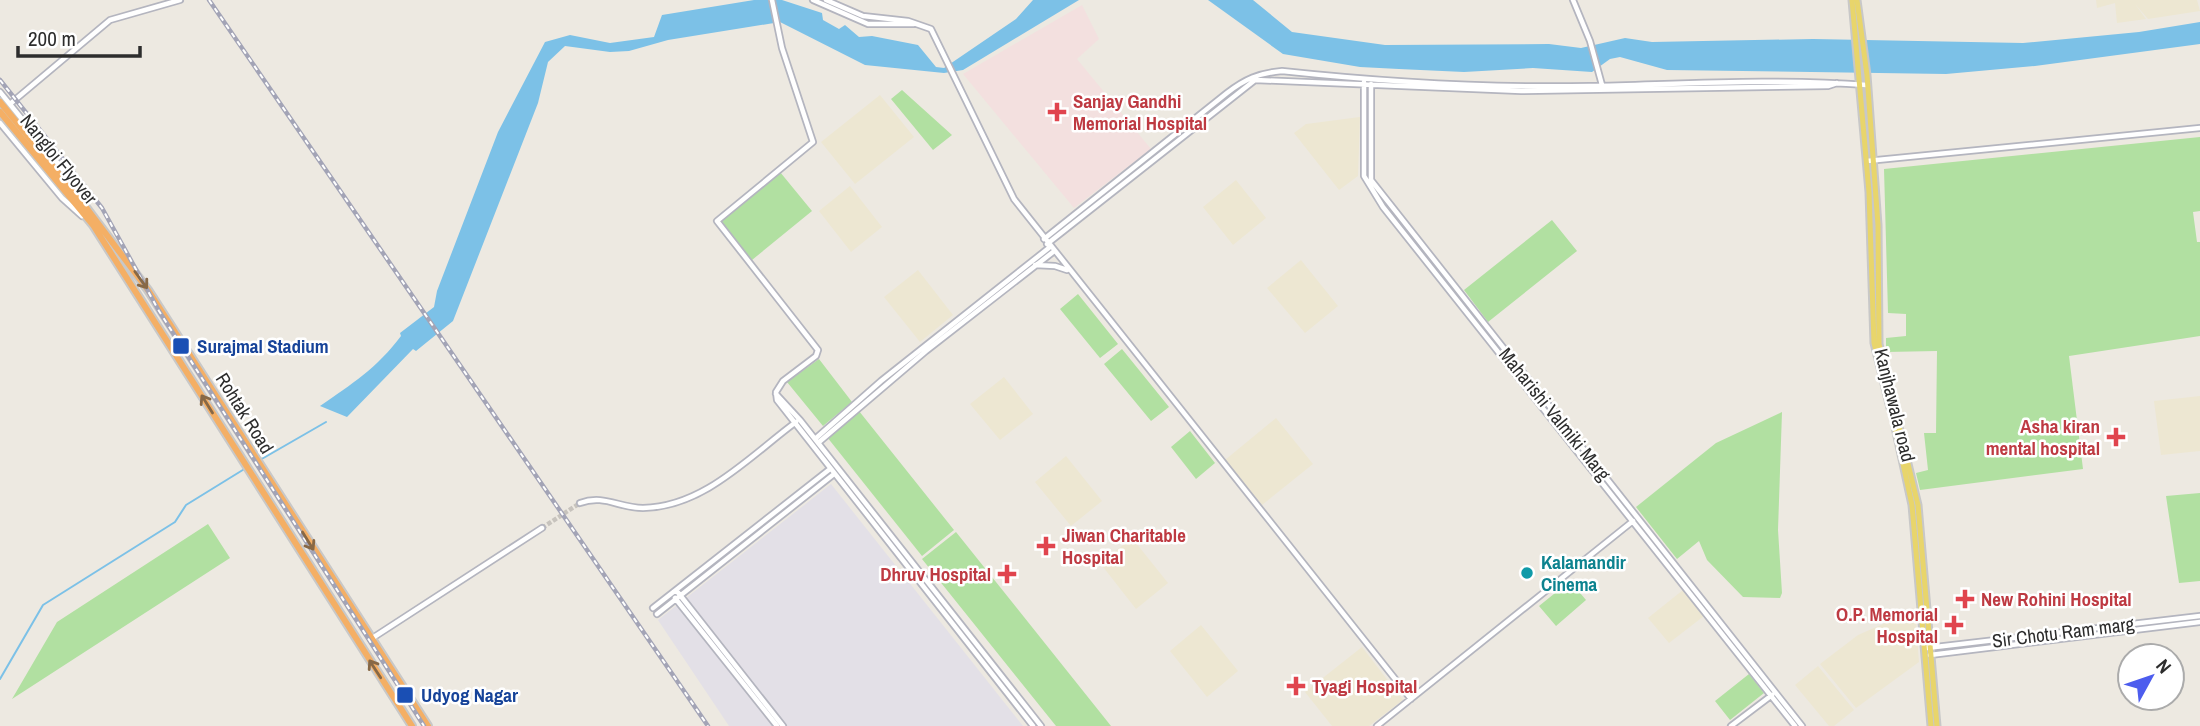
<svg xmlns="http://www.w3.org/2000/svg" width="2200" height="726" font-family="'Archivo Narrow',sans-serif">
	<rect width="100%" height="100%" fill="#ede9e1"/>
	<path fill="#e3e0e7" d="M831 484 1023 726H729L658 620Z"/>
	<path fill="#ede7d2" d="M2096 0H2197L2200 11 2148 19 2135 4 2146 19 2117 23 2115 3 2097 8Z
		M880 95 914 137 855 184 821 142Z
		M1360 117 1358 176 1339 190 1294 133 1306 124Z
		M1236 180 1266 218 1233 245 1203 207Z
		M850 186 882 227 851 252 819 211Z
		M1301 260 1338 306 1305 333 1267 288Z
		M918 270 953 315 920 342 884 297Z
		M1004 377 1033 414 1000 440 970 404Z
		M2200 396V451L2161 455 2154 401Z
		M1276 418 1313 464 1262 505 1225 460Z
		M1066 456 1102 501 1071 526 1035 482Z
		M1132 538 1168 583 1136 609 1100 563Z
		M1683 590 1704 616 1669 643 1648 618Z
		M1915 610 1919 662 1856 708 1820 664 1858 635Z
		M1201 625 1238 671 1207 697 1170 651Z
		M1362 647 1403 700 1369 726H1332L1305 692Z
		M1818 666 1854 710 1834 726H1829L1795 685Z"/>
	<path fill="#f3e0df" d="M1082 5 1099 39 1077 59 1151 149 1074 208 963 74Z"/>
	<path fill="#b1e0a1" d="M902 90 952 135 933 150 891 99Z
		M2200 137V211L2193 212 2197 242H2200V336L2069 356 2083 469 1920 490 1916 473 1928 470 1924 433H1936L1937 351 1886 352V338L1906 336V314L1888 313 1884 169Z
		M780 172 812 211 752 260 720 221Z
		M1552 220 1577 251 1488 322 1464 290Z
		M1078 294 1118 344 1100 358 1060 309Z
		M1122 349 1169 407 1151 421 1104 364Z
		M819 359 852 402 823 426 787 382Z
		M859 411 954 530 922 556 827 437Z
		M1782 412 1778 530 1782 593 1780 598 1743 597 1707 560 1699 541 1677 559 1636 507 1716 443Z
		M1190 431 1215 463 1196 479 1171 447Z
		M2200 493V581L2179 583 2166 496Z
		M208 524 230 558 12 699 57 622Z
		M956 532 1111 726H1056L922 559Z
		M1570 581 1586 600 1556 626 1539 606Z
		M1749 674 1764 693 1730 720 1715 701Z"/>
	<path fill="#7cc1e7" d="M754 0H782L822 13 823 20 839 29 845 25 859 37 872 36 918 45 936 67 944 68 1016 19 1033 0H1079L963 70 944 73 865 65 780 22 668 40 629 51 610 52 565 46 548 62 538 103 453 321 416 351 413 349 347 417 320 406C352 384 377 368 401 336L400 333 434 307 437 291 498 132 545 42 570 35 610 43 654 37 662 15Z
		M1208 0H1253L1292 32 1385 45 1549 44 1581 48 1625 38 1652 42 1813 39 2023 43 2139 32 2200 22V44L2035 66 1946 74 1667 70 1620 57 1610 59 1592 72 1533 68 1464 72 1399 69 1360 67 1283 54Z"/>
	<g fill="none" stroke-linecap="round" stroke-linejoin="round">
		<path stroke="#7cc1e7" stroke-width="2" d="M260 460 326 422
			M0 679 43 605 175 522 186 505 246 468"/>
		<path stroke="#c7c3bd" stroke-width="4.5" stroke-dasharray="4.5 2" stroke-linecap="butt" d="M542 528 580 503"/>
		<g stroke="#b4b5bf" stroke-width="8">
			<path id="minor" d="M772 0 782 48 813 142 717 221 818 350 816 356 783 381 776 392 777 400 1033 726
				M813 0 868 24H914
				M826 0 863 16 908 21 931 29 1014 199 1411 699
				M1573 0 1590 41 1602 85
				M1364 82V176L1383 207 1795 726
				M1371 84V180L1802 726
				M0 92 77 187 82 200
				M10 104 110 20 180 0
				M0 123 62 198 82 216
				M1867 161 2200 128
				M1044 239 1227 93C1245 79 1259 73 1282 71 1385 82 1487 88 1590 86 1683 84 1775 78 1867 85
				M1047 244 1255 80 1521 91 1828 86 1837 83
				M1035 265 1055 266 1067 270
				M776 394 800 420 1041 726
				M815 439 881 381 1050 247
				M818 443 926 351 1053 252
				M580 503C604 494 619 508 643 508 704 507 750 456 796 422
				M676 590 783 726
				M675 598 777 726
				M653 608 830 469
				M657 614 834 474
				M371 639 542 528
				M1927 648 2200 616
				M1930 655 2200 622
				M1377 726 1633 521
				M1731 726 1772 695"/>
		</g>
		<g stroke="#c8c8c8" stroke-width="9">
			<path id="major" d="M1852 0 1869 192 1874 343 1890 408
				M1857 0 1867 75 1878 225 1879 344 1918 505 1937 726
				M1895 427 1912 505 1931 726"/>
		</g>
		<g stroke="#c8c8c8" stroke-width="10">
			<path id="highway" d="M0 102 85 206 148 290 428 726
				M0 112 93 225 412 726"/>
		</g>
		<use href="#minor" stroke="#fff" stroke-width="4.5"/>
		<use href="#major" stroke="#e8d56b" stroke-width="5"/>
		<use href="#highway" stroke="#f4af65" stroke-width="6"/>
		<g stroke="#a3a4b6" stroke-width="4.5">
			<path id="rail" d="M209 0 708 726
				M0 80 102 208 159 311 424 726"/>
		</g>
		<use href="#rail" stroke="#fff" stroke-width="2" stroke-dasharray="5" stroke-linecap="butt"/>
	</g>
	<defs><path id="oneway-shaft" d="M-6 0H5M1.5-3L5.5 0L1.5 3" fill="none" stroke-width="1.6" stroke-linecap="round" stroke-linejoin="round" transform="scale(1.75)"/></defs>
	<g stroke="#876846">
		<use href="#oneway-shaft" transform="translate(141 280) rotate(54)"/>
		<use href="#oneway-shaft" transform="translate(207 404) rotate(-122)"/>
		<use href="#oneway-shaft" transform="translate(308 541) rotate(58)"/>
		<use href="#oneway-shaft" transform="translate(375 669) rotate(-123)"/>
	</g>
	<g fill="#e0444e" stroke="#fff" stroke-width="2.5">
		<path d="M1053.5 101.5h7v7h7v7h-7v7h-7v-7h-7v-7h7z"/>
		<path d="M2112.5 426.5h7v7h7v7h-7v7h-7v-7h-7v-7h7z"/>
		<path d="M1042.5 535.5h7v7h7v7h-7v7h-7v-7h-7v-7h7z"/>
		<path d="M1003.5 563.5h7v7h7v7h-7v7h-7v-7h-7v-7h7z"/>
		<path d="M1961.5 588.5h7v7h7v7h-7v7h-7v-7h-7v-7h7z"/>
		<path d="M1950.5 614.5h7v7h7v7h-7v7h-7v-7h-7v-7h7z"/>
		<path d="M1292.5 675.5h7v7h7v7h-7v7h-7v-7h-7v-7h7z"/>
	</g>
	<g fill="#1a4fb4" stroke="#fff" stroke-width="2.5">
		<rect x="172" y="337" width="18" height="18" rx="3.5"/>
		<rect x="396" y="686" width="18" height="18" rx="3.5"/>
	</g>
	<circle fill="#0f9aa8" stroke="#fff" stroke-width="2.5" cx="1527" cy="573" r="7"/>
	<g text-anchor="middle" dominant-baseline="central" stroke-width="5" stroke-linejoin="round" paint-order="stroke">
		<g font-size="19" font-weight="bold" fill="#be3a42" stroke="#fff" text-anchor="start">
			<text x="1073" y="101">Sanjay Gandhi<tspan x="1073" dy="22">Memorial Hospital</tspan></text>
			<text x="2100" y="426" text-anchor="end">Asha kiran<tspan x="2100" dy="22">mental hospital</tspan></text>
			<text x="1062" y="535">Jiwan Charitable<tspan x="1062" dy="22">Hospital</tspan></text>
			<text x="991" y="574" text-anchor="end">Dhruv Hospital</text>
			<text x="1981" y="599">New Rohini Hospital</text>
			<text x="1938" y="614" text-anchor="end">O.P. Memorial<tspan x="1938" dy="22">Hospital</tspan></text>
			<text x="1312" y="686">Tyagi Hospital</text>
		</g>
		<g font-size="19" fill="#2d2d2d" stroke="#fff">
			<text transform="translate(59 159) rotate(51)">Nangloi Flyover</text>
			<text transform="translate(1895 405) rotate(76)">Kanjhawala road</text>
			<text transform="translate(245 413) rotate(58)">Rohtak Road</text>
			<text transform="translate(1555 414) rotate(51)">Maharishi Valmiki Marg</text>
			<text transform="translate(2063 632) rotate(-7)">Sir Chotu Ram marg</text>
		</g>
		<g font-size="19" font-weight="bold" fill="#164399" stroke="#fff" text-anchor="start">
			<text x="197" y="346">Surajmal Stadium</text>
			<text x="421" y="695">Udyog Nagar</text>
		</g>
		<g font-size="19" font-weight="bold" fill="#0d838f" stroke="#fff" text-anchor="start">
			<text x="1541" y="562">Kalamandir<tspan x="1541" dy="22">Cinema</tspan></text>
		</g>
	</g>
	<g transform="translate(2151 677) rotate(50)"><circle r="33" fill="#ffffff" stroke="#ababab" stroke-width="2"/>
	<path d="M0-5L12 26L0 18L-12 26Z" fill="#4d5dee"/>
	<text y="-10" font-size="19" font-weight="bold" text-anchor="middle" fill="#2d2d2d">N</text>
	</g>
	<path d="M18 46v10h122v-10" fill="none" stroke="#2d2d2d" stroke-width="3.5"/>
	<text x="28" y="46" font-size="21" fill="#2d2d2d" stroke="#ffffff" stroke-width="5" paint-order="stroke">200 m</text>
</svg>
